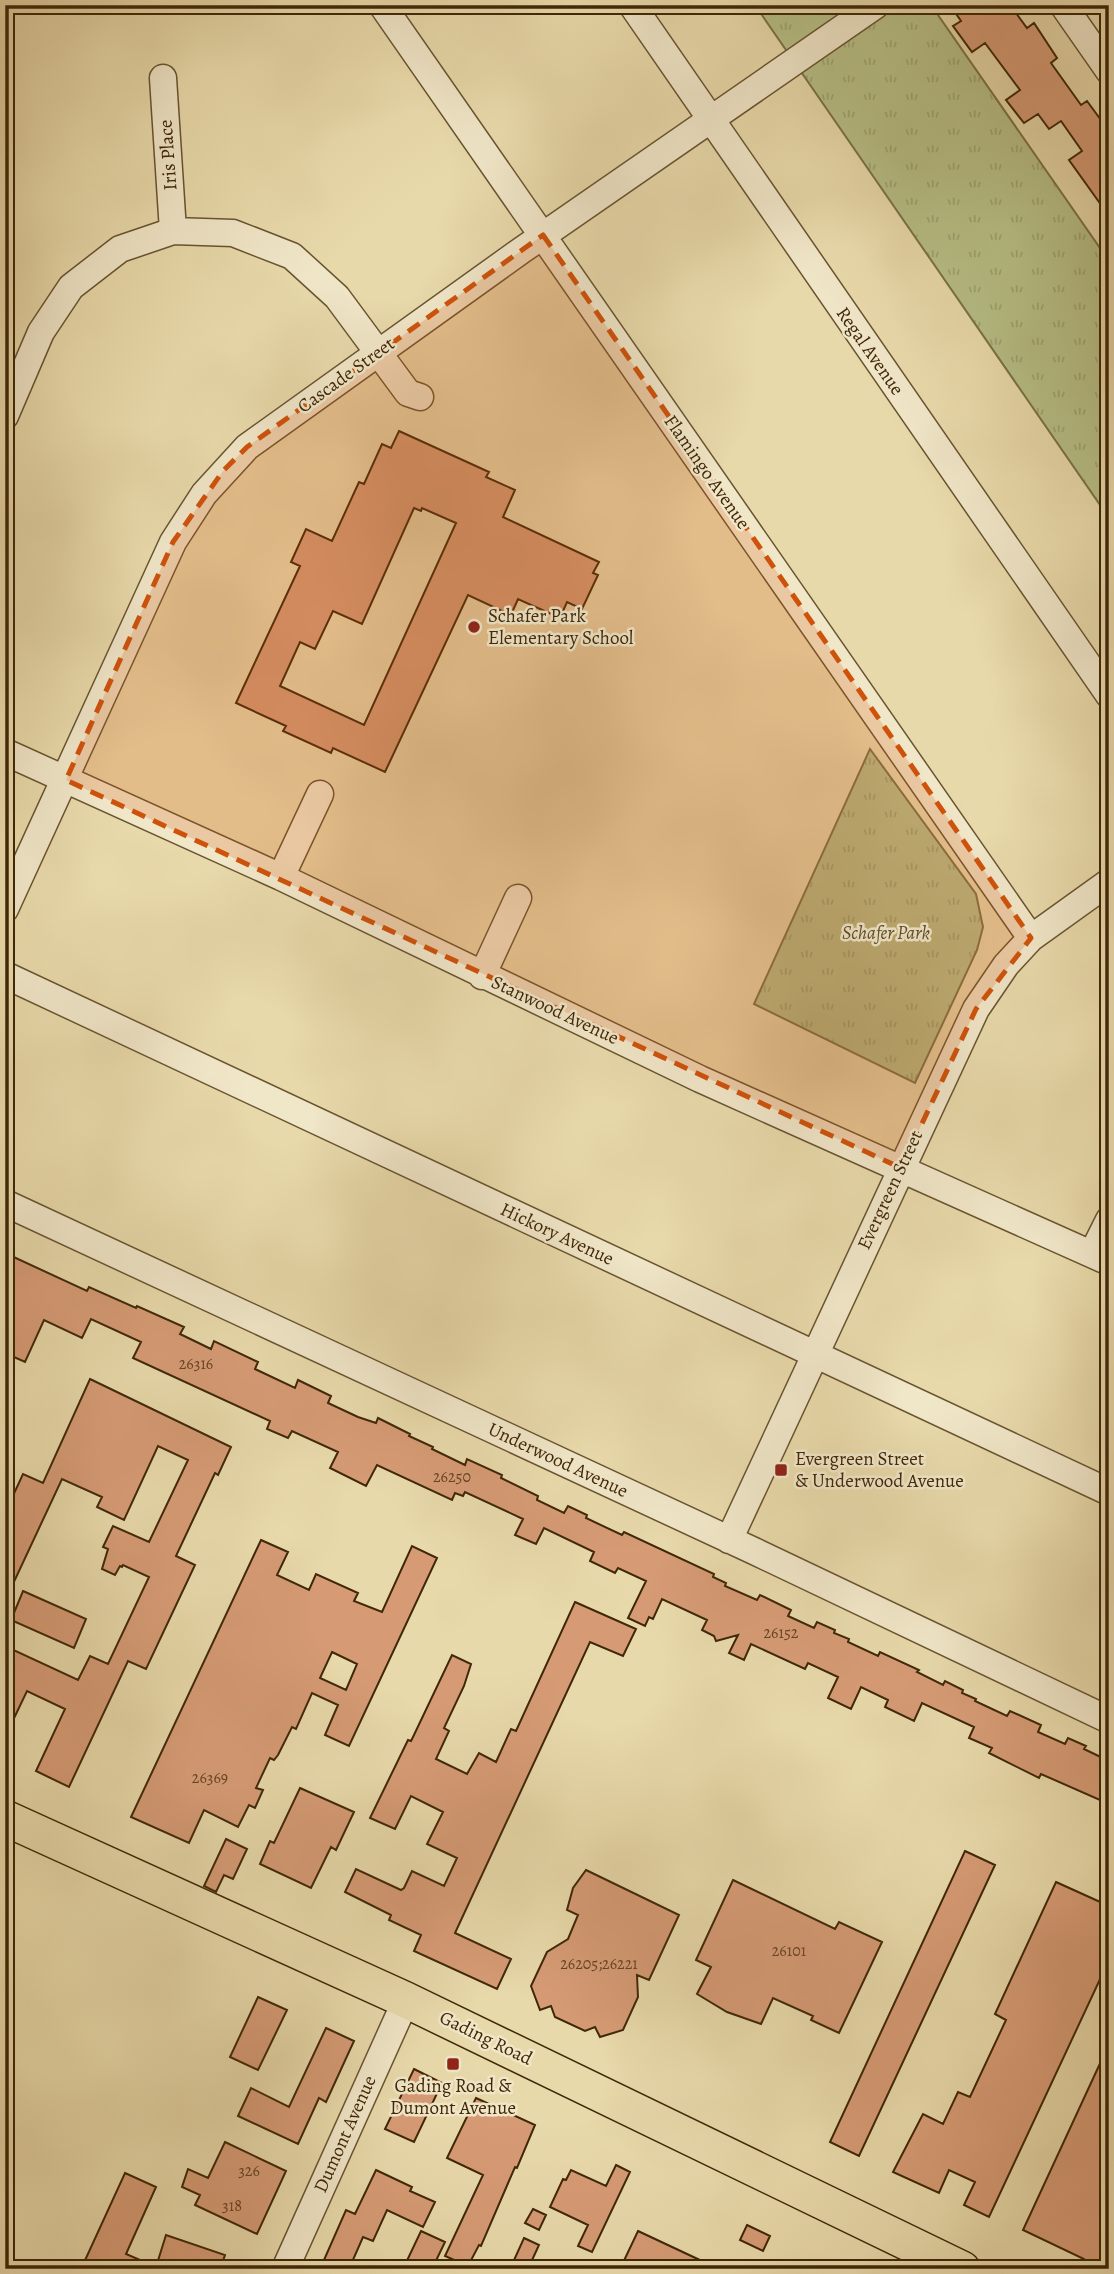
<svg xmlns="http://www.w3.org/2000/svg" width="1114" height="2274" font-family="Alegreya,serif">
	<defs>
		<pattern id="grass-tufts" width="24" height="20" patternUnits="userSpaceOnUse" patternTransform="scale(1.75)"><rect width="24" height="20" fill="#b7bf87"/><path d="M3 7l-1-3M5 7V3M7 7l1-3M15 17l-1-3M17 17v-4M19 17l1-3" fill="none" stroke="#9ea473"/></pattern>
	</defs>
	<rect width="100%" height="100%" fill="#e8d9aa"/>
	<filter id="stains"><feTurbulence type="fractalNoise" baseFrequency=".00286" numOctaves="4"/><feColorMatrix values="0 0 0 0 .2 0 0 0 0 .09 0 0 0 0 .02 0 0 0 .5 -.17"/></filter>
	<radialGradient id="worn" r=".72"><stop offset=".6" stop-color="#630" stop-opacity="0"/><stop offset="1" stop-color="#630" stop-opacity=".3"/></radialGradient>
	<path fill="url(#grass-tufts)" stroke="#7b7348" stroke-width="2" d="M755 5H931L1109 261V518Z
		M870 749 976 894 983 927 977 950 915 1083 754 1004Z"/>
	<path fill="#d69b75" stroke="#3f2708" stroke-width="2" fill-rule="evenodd" d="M950 5H1010L1027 28 1034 23 1057 58 1051 63 1081 105 1087 101 1109 131V216L1069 160 1082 151 1061 121 1049 129 1038 114 1024 123 1006 100 1020 90 985 43 972 52 953 26 961 21Z
		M399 431 489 472 486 477 515 490 503 517 599 562 593 573 598 575 582 609 567 602 560 618 518 599 511 615 468 595 385 772 333 748 331 753 283 731 286 726 236 703 300 566 291 562 306 529 332 541 359 482 364 484 382 444 391 448ZM414 508 421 511 422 508 456 523 364 725 280 686 300 642 315 649 333 611 362 624Z
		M5 1253 87 1291 89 1287 136 1308 137 1306 184 1327 180 1334 211 1349 214 1341 258 1362 255 1369 295 1388 298 1380 331 1396 328 1403 358 1417 376 1423 378 1418 410 1434 409 1436 433 1447 432 1449 465 1465 467 1459 502 1475 501 1478 538 1496 537 1500 564 1513 568 1506 587 1515 586 1518 622 1535 624 1532 714 1574 713 1577 726 1583 725 1586 757 1600 760 1595 791 1610 788 1616 814 1628 817 1622 835 1630 834 1633 849 1639 848 1642 878 1656 880 1652 919 1670 917 1672 943 1685 945 1681 963 1690 962 1693 976 1699 975 1701 1007 1716 1010 1711 1041 1725 1038 1732 1065 1744 1068 1738 1086 1746 1084 1749 1109 1761V1804L1041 1774 1039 1778 989 1753 992 1748 969 1738 974 1727 922 1703 914 1721 885 1707 888 1700 861 1687 851 1709 828 1698 838 1677 808 1663 805 1669 751 1644 744 1660 729 1653 738 1635 716 1641 714 1636 702 1630 707 1620 662 1599 653 1619 649 1617 645 1626 628 1618 646 1581 618 1568 615 1573 590 1561 594 1552 544 1528 536 1544 515 1535 523 1519 465 1492 463 1496 455 1493 452 1500 377 1465 366 1486 330 1468 338 1452 292 1431 288 1438 267 1429 270 1421 133 1358 141 1342 91 1319 82 1338 44 1320 25 1362 5 1353Z
		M90 1379 231 1447 218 1475 215 1473 176 1556 195 1565 146 1669 128 1661 69 1787 36 1771 65 1709 27 1691 5 1737V1646L78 1680 90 1656 108 1664 149 1577 123 1565 122 1567 120 1566 115 1575 102 1569 108 1549 103 1547 113 1526 149 1542 188 1460 158 1446 124 1520 97 1507 102 1497 62 1479 5 1601V1513L23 1474 43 1483Z
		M261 1540 288 1552 277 1575 309 1590 316 1574 358 1593 354 1601 382 1612 412 1546 437 1558 349 1746 325 1735 338 1705 312 1693 296 1729 292 1727 278 1755 274 1760 270 1758 256 1788 263 1790 255 1808 249 1805 238 1827 204 1810 189 1843 131 1817ZM332 1652 357 1664 346 1690 320 1678Z
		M23 1591 86 1619 74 1648 11 1620Z
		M575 1602 636 1629 623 1656 590 1642 455 1933 511 1959 497 1989 414 1951 421 1935 389 1920 391 1915 345 1892 356 1869 401 1890 404 1888 412 1871 444 1886 457 1858 427 1844 443 1812 411 1796 395 1829 370 1818 408 1740 411 1741 413 1737 452 1655 471 1664 464 1686 444 1728 449 1731 436 1759 467 1774 479 1753 496 1762 511 1729 516 1731Z
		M300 1788 354 1812 336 1850 331 1847 311 1888 260 1864 270 1841 274 1843Z
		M226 1839 247 1849 233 1879 224 1875 216 1892 204 1886Z
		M965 1851 995 1865 859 2156 830 2142Z
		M586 1870 679 1915 649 1980 637 1975 638 1997 623 2030 600 2037 595 2027 585 2031 555 2017 551 2006 540 2010 531 1986 547 1952 568 1939 578 1915 567 1910 573 1888Z
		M733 1880 835 1929 839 1922 882 1942 839 2033 811 2020 813 2016 773 1998 761 2024 727 2012 697 1994 711 1967 696 1960Z
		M1056 1882 1109 1906V1960L989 2217 964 2205 975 2182 949 2170 939 2193 893 2172 923 2114 943 2124 958 2092 970 2097 1006 2020 995 2014Z
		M258 1997 287 2010 258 2070 230 2057Z
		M326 2028 354 2041 326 2102 319 2098 298 2144 238 2116 251 2088 289 2107Z
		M1109 2044V2269H1095L1083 2263 1084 2259 1023 2230Z
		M414 2069 442 2083 414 2142 385 2129Z
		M476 2098 535 2125 517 2168 515 2167 481 2246 479 2245 468 2266 445 2256 483 2175 447 2158Z
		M225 2142 286 2171 257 2234 195 2205 200 2195 182 2187 188 2169 208 2178Z
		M616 2165 630 2172 592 2252 578 2246 588 2225 550 2207 563 2179 566 2180 571 2170 606 2186Z
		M376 2170 412 2187 410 2191 435 2202 423 2227 387 2210 373 2241 363 2237 349 2269H320L346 2210 355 2214Z
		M125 2173 156 2187 126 2254 156 2267 166 2235 225 2255 220 2269H81Z
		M533 2209 546 2215 539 2230 525 2223Z
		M747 2225 770 2236 763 2251 740 2240Z
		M421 2231 445 2242 432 2269H403Z
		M638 2231 719 2269H620Z
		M524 2238 539 2245 528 2269H510Z"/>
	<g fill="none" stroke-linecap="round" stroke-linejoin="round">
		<g stroke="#695430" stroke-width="29">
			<path id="minor" d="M382 5 1031 938
				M632 5 1109 695
				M1063 5 1109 71
				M163 78 173 231
				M5 416 41 332 71 287 120 249 173 231 233 233 292 256 337 297 408 393 420 397
				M5 752 281 877 700 1079 1109 1262
				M281 877 320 794
				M5 909 173 542 204 494 247 447 522 250 876 5
				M5 975 1109 1492
				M482 976 518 898
				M5 1203 754 1551 1109 1720
				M1092 1254 1109 1220
				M729 1540 976 1009 1006 965 1031 938 1109 882
				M285 2269 406 2000"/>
		</g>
		<g stroke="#3f2708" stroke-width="38">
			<path id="major" d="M5 1818 406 2000 962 2269"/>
		</g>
		<use href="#minor" stroke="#f0e6c8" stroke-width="26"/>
		<use href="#major" stroke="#e8d9aa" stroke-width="35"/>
	</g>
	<path fill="#cf520b" fill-opacity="0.2" stroke="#cf520b" stroke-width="5" stroke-dasharray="14 9" stroke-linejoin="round" d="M543 235 1031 938 976 1009 901 1168 66 780 173 542 223 471 247 447Z"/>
	<g fill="#8f2418" stroke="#f0e6c8" stroke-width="2.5">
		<circle cx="474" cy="627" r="7"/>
		<rect x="774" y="1463" width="14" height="14" rx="3.5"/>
		<rect x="446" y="2057" width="14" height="14" rx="3.5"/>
	</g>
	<g text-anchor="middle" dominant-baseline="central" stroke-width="5" stroke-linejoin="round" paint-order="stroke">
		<g font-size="16" fill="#654423">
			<text x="196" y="1364">26316</text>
			<text x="452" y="1477">26250</text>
			<text x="781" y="1633">26152</text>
			<text x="210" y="1778">26369</text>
			<text x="789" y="1951">26101</text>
			<text x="599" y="1964">26205;26221</text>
			<text x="249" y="2171">326</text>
			<text x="232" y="2206">318</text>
		</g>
		<g font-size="19" fill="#3f2708" stroke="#f0e6c8">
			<text transform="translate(168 155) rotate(-94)">Iris Place</text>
			<text transform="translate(870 351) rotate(55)">Regal Avenue</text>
			<text transform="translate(346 375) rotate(-36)">Cascade Street</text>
			<text transform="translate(707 472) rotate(55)">Flamingo Avenue</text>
			<text transform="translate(555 1010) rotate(25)">Stanwood Avenue</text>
			<text transform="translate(890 1190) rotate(-65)">Evergreen Street</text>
			<text transform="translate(557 1234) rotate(25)">Hickory Avenue</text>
			<text transform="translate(558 1460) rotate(25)">Underwood Avenue</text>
			<text transform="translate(486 2038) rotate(26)">Gading Road</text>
			<text transform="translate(345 2134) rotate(-66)">Dumont Avenue</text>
		</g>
		<g font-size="19" fill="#3f2708" stroke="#f0e6c8" text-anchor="start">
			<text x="488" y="616">Schafer Park<tspan x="488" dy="22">Elementary School</tspan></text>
			<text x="795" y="1459">Evergreen Street<tspan x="795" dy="22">&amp; Underwood Avenue</tspan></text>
			<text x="453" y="2086" text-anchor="middle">Gading Road &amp;<tspan x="453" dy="22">Dumont Avenue</tspan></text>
		</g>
		<g font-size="19" font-style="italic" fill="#5d4d28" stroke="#f0e6c8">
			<text x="886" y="933">Schafer Park</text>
		</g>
	</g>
	<rect width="1114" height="2274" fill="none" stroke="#e8d9aa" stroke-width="28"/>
	<rect x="7" y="7" width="1100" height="2260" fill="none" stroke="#3f2708" stroke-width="3.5"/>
	<rect x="14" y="14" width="1086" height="2246" fill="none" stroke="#3f2708" stroke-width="2"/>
	<rect width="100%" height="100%" filter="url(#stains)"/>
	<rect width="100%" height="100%" fill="url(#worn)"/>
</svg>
